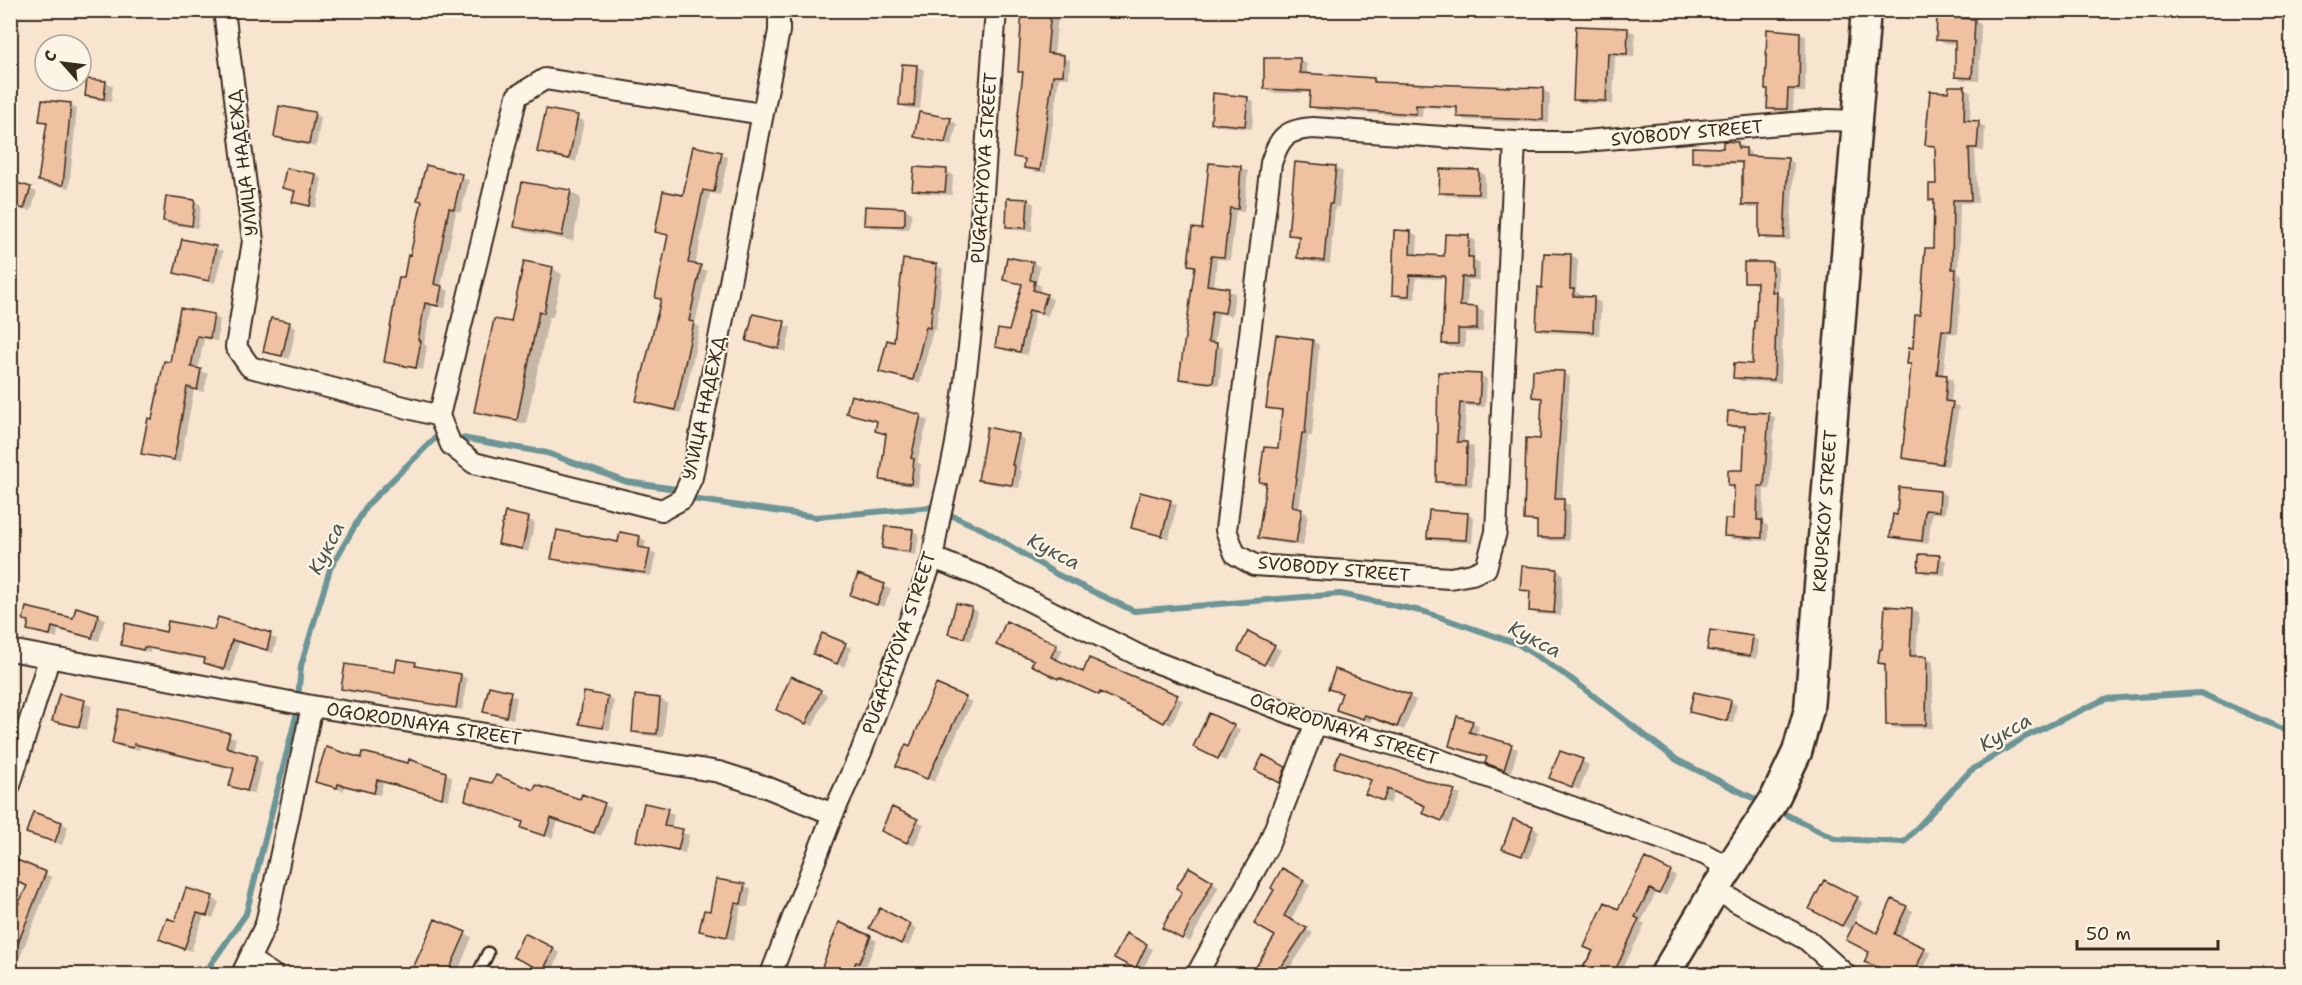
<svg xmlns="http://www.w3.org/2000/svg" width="2302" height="985" font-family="'Shantell Sans',sans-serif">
	<rect width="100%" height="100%" fill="#f8e5d0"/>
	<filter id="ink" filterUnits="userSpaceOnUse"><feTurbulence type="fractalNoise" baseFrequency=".0167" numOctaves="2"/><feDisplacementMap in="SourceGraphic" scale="12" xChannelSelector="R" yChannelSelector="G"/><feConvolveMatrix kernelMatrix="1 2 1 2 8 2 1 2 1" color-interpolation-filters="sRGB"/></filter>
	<g filter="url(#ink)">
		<path fill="#0003" d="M943 10H972V16L949 14Z
			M1041 10 1058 15 1054 55 1070 60 1069 78H1059L1046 173 1032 171 1026 167V161L1014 156 1024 74 1020 71Z
			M1974 20 1981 24 1979 81 1963 80 1957 77V44L1944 43 1938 40Z
			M1578 27 1628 30 1635 33 1634 57 1615 56 1613 104 1581 103 1574 99Z
			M1800 33 1806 37 1805 92H1794L1793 112H1775L1769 108Z
			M1266 59 1300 60 1307 64V75L1374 79 1381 84 1543 90 1550 94 1549 123 1465 120 1458 116V109L1423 107 1422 117 1317 110 1311 106 1312 93H1272L1265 89Z
			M917 66 924 70 920 109 907 108 900 104Z
			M88 80 106 82 113 86 111 102 93 99 86 95Z
			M1965 88 1971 92 1970 122 1985 126 1984 151 1975 150 1978 203H1960L1958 273 1962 275 1958 334 1948 333 1943 376 1953 380 1951 403 1959 407 1948 466 1910 461 1904 458 1913 366 1909 363 1922 317 1935 250V202L1930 199 1938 185 1937 148 1926 144 1950 93Z
			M1247 98 1254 102 1252 129 1219 126 1212 122Z
			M70 105 77 109 69 188 46 184 40 180 48 124 41 120Z
			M547 111 584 121 576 162 539 151Z
			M314 114 321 118 316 147 282 140 275 136Z
			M950 120 957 124 952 146 916 136Z
			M1738 143 1751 153V158L1788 160 1794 163 1790 240H1766L1760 236 1761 208H1749L1743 204V164H1699L1693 161Z
			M722 154 728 158 720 195 710 193 695 266 707 271 695 324 700 327 681 413 645 404 638 400 662 300 657 297 669 236 657 231Z
			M1297 163 1336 168 1343 172 1339 207H1335L1330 264 1305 261 1298 257 1300 239 1290 234Z
			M1210 165 1241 168 1248 171 1244 212 1236 211 1230 260 1217 259 1214 287 1235 293 1232 316 1219 314 1214 344 1223 348 1219 385 1188 382 1181 378 1196 268 1189 264 1204 231Z
			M427 167 469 180 461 212 456 211 441 287 449 291 445 308 432 306 424 344 427 346 423 370 393 365 386 361 424 202Z
			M946 171 953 175 952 195 921 193 914 189Z
			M1478 171 1485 175V197L1447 196 1440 193Z
			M316 175 322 179 316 208 294 201 296 193 283 187Z
			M10 182 37 192 31 211 10 205Z
			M570 192 581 198 573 241 526 232 515 226Z
			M1027 200 1034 204 1032 231 1014 230 1008 226Z
			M195 202 201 205 198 228 171 225 164 221Z
			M905 209 912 213 909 229 872 228 865 224Z
			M1411 232 1418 236 1417 256 1445 257 1468 237 1475 240 1474 260 1480 263 1479 280H1468L1467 308H1477L1484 312 1483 332H1465V347H1450L1443 343 1447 279 1416 278 1415 299 1400 298 1393 295Z
			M183 240 223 251 215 283 176 272Z
			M1571 255 1578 259 1576 292 1580 294V298L1594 299 1601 303 1599 335 1544 332 1537 328 1544 289Z
			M525 263 553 269 562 274 553 317H549L526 424 486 416 476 411 512 324Z
			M1033 263 1040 267 1036 283 1041 286 1039 293 1053 299 1048 316 1035 312 1027 355 1003 350 996 347 1010 332 1023 285 1004 279Z
			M1772 264 1778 268V295L1784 298 1781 383 1741 381 1735 378 1754 365 1758 322V285L1745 281Z
			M936 265 943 269 936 330H933L920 383 888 375 881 371Z
			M10 282 15 284 10 299Z
			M181 310 214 316 220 320 217 341 204 339 198 370 208 374 204 392 194 390 180 463 142 453 172 364Z
			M754 316 791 327 786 352 748 341Z
			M289 324 296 328 289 359 265 351Z
			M1313 341 1319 345 1312 436H1308L1299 510 1308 514 1303 546 1266 541 1259 537 1267 485 1261 481 1279 450 1283 412 1268 407Z
			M1440 373 1480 375 1487 379 1485 407 1466 406 1464 443 1474 447 1472 486 1444 485 1438 481Z
			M1563 373 1570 377 1562 501 1570 505 1569 541H1545L1538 537 1539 523 1525 519 1541 441 1543 400 1534 396Z
			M852 397 928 420 917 462 921 464 918 487 889 483 882 480 887 436 876 431 879 422 848 412Z
			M1769 414 1775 418 1770 489H1764L1763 523 1768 526V541L1732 539 1726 535 1735 521V489L1729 485 1744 472 1746 429 1735 428 1729 425Z
			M1018 436 1025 440 1019 470 1022 471 1019 488 987 483 980 479Z
			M1940 492 1947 496 1945 514 1932 513 1928 544 1899 540 1892 536Z
			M1170 502 1177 505 1169 539 1133 527Z
			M1467 514 1474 518 1472 543 1435 541 1429 537Z
			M528 519 535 523 528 552 500 544Z
			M912 530 919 534 916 555 890 551 884 548Z
			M639 537 646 541 644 550 656 554 651 576 559 562 553 558Z
			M1939 557 1946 561 1945 575 1926 574 1919 570Z
			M1557 570 1563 574 1561 616 1537 614 1530 610 1532 593 1521 589Z
			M859 576 891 589 884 607 859 598Z
			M971 608 978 612 971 641 950 634Z
			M1912 609 1919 613 1916 657 1926 658 1933 662V728H1894L1887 724V666L1880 662Z
			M98 615 105 619 99 641 58 630 57 638 36 633 29 629 30 622 25 619H74Z
			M219 619 277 639 273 653 239 643 231 672 212 666 206 663V660L150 649V653L122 645 167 634 215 631Z
			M1007 623 1063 650 1057 661 1083 674 1183 700 1171 725 1107 695 1106 697 1066 679 1065 681 1040 669 1035 661 1005 648Z
			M1249 633 1281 650 1272 667 1240 651Z
			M823 635 852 648 844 667 815 654Z
			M1752 637 1759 641 1757 659 1716 653 1709 649Z
			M415 663 422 669 461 675 467 679 462 710 349 692 342 688 396 673Z
			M792 678 827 695 813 726 784 713Z
			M937 686 972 702 934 782 905 769Z
			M10 688 14 690 10 713Z
			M490 688 517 697 513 719 485 711Z
			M1330 688 1409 696 1416 700 1404 730 1372 717 1370 722 1344 713 1338 709 1343 694Z
			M60 696 92 706 86 730 54 720Z
			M608 697 614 701 610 730 587 727 581 723Z
			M637 697 660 699 667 703 663 737 640 735 633 731Z
			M1730 701 1737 705 1733 723 1691 712Z
			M165 718 236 738 233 751 263 762 254 794 231 785 235 770 140 747V750L120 747 114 743Z
			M1472 722 1479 726 1476 735 1518 749 1511 772 1487 763 1488 758 1451 745Z
			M1233 726 1240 730 1225 761 1202 750Z
			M362 760 409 764 410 761 445 773 452 777 449 800 383 783 380 795 345 787 343 791 317 781Z
			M1582 761 1589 765 1579 790 1558 781Z
			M1285 768 1292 772 1287 785 1264 774Z
			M1409 775 1461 795 1449 824 1430 816 1427 806 1395 791 1390 804 1373 797Z
			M493 785 581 801 583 796 611 808 601 836 558 821 552 838 530 831 525 823 474 803Z
			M645 805 674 814 671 829 689 835 685 853 637 840Z
			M892 809 924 824 914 846 889 835Z
			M62 823 68 827 62 845 28 832Z
			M1532 827 1539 831 1529 859 1504 848Z
			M1646 860 1676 876 1666 896 1657 891 1641 922 1645 924 1620 974H1580Z
			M18 862 52 877 14 972 19 974H10V916L14 917 29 887Z
			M1189 869 1219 886 1190 942 1164 927 1184 891Z
			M1283 870 1310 885 1290 921 1313 933 1286 974H1252L1277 935 1276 889Z
			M1824 882 1863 902 1850 929 1810 908Z
			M744 886 751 889 748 907 741 906 734 940 701 930 712 913Z
			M212 898 219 902 213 918 204 915 191 951 160 939 176 923Z
			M1893 901 1913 911 1900 939 1931 953 1921 974H1902L1872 965 1878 935Z
			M910 925 917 929 908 946 878 931Z
			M465 934 472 937 457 974H409L413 963 417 964Z
			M524 935 560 953 551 974 521 960Z
			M1127 935 1153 949 1142 971 1122 962Z
			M870 937 877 941 866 966 863 965 859 974H819Z
			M151 970 162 974H149Z"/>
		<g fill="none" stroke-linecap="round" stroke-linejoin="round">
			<path stroke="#6c9597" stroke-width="6" d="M462 438 547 453 627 482 676 489
				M692 499 816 517 933 507 984 530 1058 575 1134 611 1340 594 1425 612 1518 644 1570 678 1677 760 1763 803
				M298 698 301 666 330 569 367 505 434 439
				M1777 810 1836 839 1904 842 1970 771 2025 737 2105 699 2200 693 2292 733
				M204 974 246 914 296 716"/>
		</g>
		<path fill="#f0c1a0" stroke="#3b2a1e" stroke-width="1.5" d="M1022 10H1051L1047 53 1064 55 1063 75H1053L1040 170 1024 168 1025 159 1013 157 1023 72H1018Z
			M1937 17 1975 19 1972 78 1955 77V41L1936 40Z
			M1576 26 1628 28 1627 54 1608 53 1606 101 1573 100Z
			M1767 29 1800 32 1799 89H1788L1787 109H1767L1768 89H1765Z
			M1264 58H1300V73L1374 78V82L1543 88V120L1457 117V107L1416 105V114L1309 107 1310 91 1264 89Z
			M902 64 917 65 914 106 899 105Z
			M87 79 106 81 104 99 85 96Z
			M1949 86H1965L1964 120 1979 121 1977 148H1969L1971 200H1953L1952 269H1956L1951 331 1942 330 1937 374 1947 375 1945 401 1953 402 1942 464 1902 458 1911 364H1907L1909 347 1913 348 1915 315H1920L1925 248H1933L1934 200H1929V184H1936L1935 146 1925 145 1930 91 1948 92Z
			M1213 93 1248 97 1245 126 1211 123Z
			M42 100 71 103 63 185 38 181 47 122 39 121Z
			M279 106 315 112 309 144 274 137Z
			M546 109 578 115 569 159 537 152Z
			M919 112 951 118 945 143 914 137Z
			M1723 141 1738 142V148H1746V156L1788 158 1784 238 1759 237V205H1742V162H1692V147L1723 148Z
			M693 146 722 152 714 192 703 190 688 263 701 265 689 321 694 322 675 410 636 401 661 299 655 298 668 235 655 232 663 191 683 195Z
			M1295 162 1336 166 1332 204H1329L1324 261 1297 258 1299 236 1288 235Z
			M1209 163 1241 166 1238 209 1230 208 1224 257 1211 256 1207 285 1229 288 1225 313 1212 311 1208 342 1217 343 1213 383 1179 379 1195 266 1188 265 1192 228 1202 229Z
			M426 165 462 174 454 209 449 208 434 284 442 286 438 306 425 303 418 340 421 341 416 368 384 362 399 277H404L408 255 410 256 422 201 417 200Z
			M914 167 947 169 945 192 912 190Z
			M286 168 316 174 310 206 292 202 295 191 282 188Z
			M1440 169 1479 170 1478 194 1439 193Z
			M10 181 31 187 24 209 10 205Z
			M522 182 571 190 562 236 514 227Z
			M166 196 195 200 192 226 163 221Z
			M1007 198 1028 199 1026 228 1006 227Z
			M865 206 905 208V223L903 226 864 225Z
			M1394 230 1411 231 1410 254 1444 256 1445 234 1469 235 1468 257H1473V277H1462L1460 306 1477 307V329H1458V344H1442L1445 276 1410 275 1409 296 1392 295Z
			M182 239 216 246 209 281 174 273Z
			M1544 253 1571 254 1570 289H1574L1573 296 1594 297 1593 332 1536 329 1538 287 1542 288Z
			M1007 257 1033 262 1030 280 1035 281 1033 290 1047 294 1041 313 1029 310 1020 352 995 347 998 329 1009 331 1022 284 1003 280Z
			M903 259 937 264 930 328 926 327 913 380 879 372 887 340 894 342Z
			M524 261 553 267 544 313 539 312 517 420 474 412 494 319 511 322Z
			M1744 262H1772V292H1777L1774 380 1733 378 1734 363 1752 364 1754 321H1756L1757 282H1744Z
			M180 308 214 314 210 338 197 336 191 367 201 369 197 390 187 387 174 460 141 454 148 418 152 419 164 361 170 362Z
			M753 314 785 321 779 349 746 341Z
			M271 318 290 322 282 356 263 352Z
			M1276 335 1313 340 1305 433H1302L1292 507 1302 509 1296 543 1258 538 1266 483 1259 482 1264 447 1278 448 1282 410 1266 408Z
			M1533 370 1564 371 1555 499H1564L1563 538H1537V521L1524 520 1526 438 1540 439 1542 398 1532 397Z
			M1438 372 1481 374 1479 404 1460 403 1457 442H1467L1466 483 1436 482Z
			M851 395 921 415 911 458 914 459 911 484 880 480 886 434 875 431 877 421 846 413Z
			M1728 411 1769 413 1764 486H1758L1757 520H1762V538L1724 536 1725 519H1733L1734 486H1728V470H1743L1745 426H1727Z
			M987 427 1019 434 1012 465 1015 466 1012 485 978 480Z
			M1899 487 1940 491 1939 511 1925 510 1922 541 1890 537 1893 514 1897 515Z
			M1140 492 1171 500 1162 536 1131 528Z
			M1429 510 1468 513 1466 540 1427 538Z
			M505 512 529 517 522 549 498 544Z
			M885 526 913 529 910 552 882 548Z
			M557 530 618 542 620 532 640 536 638 547 650 549 645 573 551 559Z
			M1919 554 1940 555 1938 572 1918 571Z
			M1522 566 1557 569 1554 613 1529 611 1530 591 1520 590Z
			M858 574 885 584 877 605 850 595Z
			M956 603 972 607 964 638 948 634Z
			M1885 606 1912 608 1910 656H1927L1926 725H1886L1885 664 1878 663 1880 649H1882Z
			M26 607 73 618 76 607 99 614 92 638 52 627 50 635 27 630 29 621 23 620Z
			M218 617 271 633 267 650 232 640 224 669 204 663 205 658 144 647 143 650 121 645 125 623 166 632 168 621 214 630Z
			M1006 621 1057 644 1051 657 1083 672 1089 658 1178 695 1164 723 1100 692 1099 695 1059 677 1058 679 1031 665 1034 660 996 645Z
			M1710 630 1753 636 1750 656 1707 650Z
			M1248 631 1275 645 1264 665 1238 651Z
			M822 633 846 643 837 664 813 654Z
			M397 659 416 662 415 666 461 674 456 708 341 689 345 664 395 672Z
			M1335 669 1410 695 1397 727 1365 715 1363 719 1336 710 1342 693 1328 689Z
			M791 676 821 690 806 724 776 710Z
			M936 684 966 697 927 779 896 766 906 744 910 746Z
			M489 686 511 691 506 717 483 712Z
			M584 692 608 696 603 728 579 724Z
			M1694 692 1731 700 1727 721 1689 712Z
			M59 694 85 700 79 727 52 721Z
			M635 695 660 698 657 734 632 732Z
			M119 709 165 717 230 733 226 747 257 756 247 791 229 786 234 768 134 744 133 748 112 743Z
			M1209 713 1234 725 1218 759 1193 747Z
			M1457 716 1473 721 1469 732 1512 744 1504 770 1485 763 1487 757 1449 746Z
			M326 747 361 758 362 752 408 763 409 759 446 772 442 798 377 780 374 793 338 784 337 788 315 782Z
			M1560 751 1583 759 1572 787 1549 778Z
			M1340 752 1455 790 1442 821 1422 813 1425 806 1388 789 1383 801 1365 794 1371 780 1334 767Z
			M1263 755 1286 767 1280 783 1255 770Z
			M496 775 534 790 536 785 580 799 582 794 605 803 594 833 551 818 545 836 521 828 523 822 465 800 470 778 492 783Z
			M644 803 668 808 664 826 683 829 678 850 636 841Z
			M892 807 918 819 907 843 881 831Z
			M33 812 62 822 55 842 26 833Z
			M1513 819 1533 826 1522 856 1502 849Z
			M1645 858 1671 871 1659 894 1650 889 1635 917 1639 919 1613 975H1578L1593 951 1584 947 1605 902 1618 909Z
			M17 860 46 872 11 961 10 922 27 886 10 879Z
			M1189 867 1213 881 1182 939 1162 928 1182 892 1176 888Z
			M1282 868 1304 880 1284 916 1307 928 1276 975H1251L1275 936 1254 924 1274 890 1271 888Z
			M716 879 745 884 741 904 735 903 727 937 699 931 704 910 710 911Z
			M1824 880 1858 897 1842 926 1809 909Z
			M186 888 213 896 207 916 197 913 184 949 159 939 167 918 175 921Z
			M1892 899 1907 906 1894 934 1925 948 1913 975H1900L1864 962 1869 952 1846 940 1855 922 1877 933Z
			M880 908 911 924 901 944 869 928Z
			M435 919 466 932 447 975H410Z
			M839 922 871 936 859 963 856 962 850 975H819Z
			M524 933 554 948 543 971 513 957Z
			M1126 933 1147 944 1135 969 1114 958Z"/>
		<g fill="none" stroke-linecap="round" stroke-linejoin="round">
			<g stroke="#3b2a1e" stroke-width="15">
				<path id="lane" d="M478 974 488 953"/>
			</g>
			<g stroke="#3b2a1e" stroke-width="24">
				<path id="street" d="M224 10 253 241 236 347 250 367 439 416 451 445 474 463 662 510 682 499 692 477 779 31V10
					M1515 142 1496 532 1486 568 1472 574 1450 578 1254 565 1235 554 1226 530 1271 163C1280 137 1285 130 1313 128L1515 142H1573L1828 120 1858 121
					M439 416 517 96 545 79 762 114
					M933 558 980 576 1140 656 1316 723 1412 750 1704 854 1730 868
					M10 650 312 706 719 772 766 787 833 814
					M10 785 49 659
					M1715 890 1807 940 1845 974
					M250 960 272 974
					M242 974 266 924 312 706
					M771 974 833 814 861 752 933 558C937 516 951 478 957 437 979 296 985 153 996 10
					M1197 974 1268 846 1316 723"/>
			</g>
			<g stroke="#3b2a1e" stroke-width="33">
				<path id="secondary" d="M1665 974 1715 890 1774 800 1797 752 1809 709 1866 10"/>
			</g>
			<use href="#lane" stroke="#fcf5e5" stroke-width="10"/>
			<use href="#street" stroke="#fcf5e5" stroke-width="20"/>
			<use href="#secondary" stroke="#fcf5e5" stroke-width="28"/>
		</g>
	</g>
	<g text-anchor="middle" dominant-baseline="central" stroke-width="4.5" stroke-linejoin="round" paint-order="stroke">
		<g font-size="18" fill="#3b2a1e" stroke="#fcf5e5">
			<text transform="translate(1687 133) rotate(-5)">SVOBODY STREET</text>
			<text transform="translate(243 163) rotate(-97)">УЛИЦА НАДЕЖД</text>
			<text transform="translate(984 168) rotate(-86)">PUGACHYOVA STREET</text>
			<text transform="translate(704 408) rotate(-78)">УЛИЦА НАДЕЖД</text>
			<text transform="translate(1825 511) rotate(-86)">KRUPSKOY STREET</text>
			<text transform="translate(1334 569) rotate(5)">SVOBODY STREET</text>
			<text transform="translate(899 643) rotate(-71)">PUGACHYOVA STREET</text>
			<text transform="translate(424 724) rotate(9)">OGORODNAYA STREET</text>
			<text transform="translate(1344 729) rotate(18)">OGORODNAYA STREET</text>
		</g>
		<g font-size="20" font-style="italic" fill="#4f5650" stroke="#fcf5e5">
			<text transform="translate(326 548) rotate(-63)">Кукса</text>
			<text transform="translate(1054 551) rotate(27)">Кукса</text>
			<text transform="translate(1535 639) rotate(28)">Кукса</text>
			<text transform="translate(2005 732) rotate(-30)">Кукса</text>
		</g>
	</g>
	<rect width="2302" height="985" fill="none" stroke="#fcf5e5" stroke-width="36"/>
	<rect x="18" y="18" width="2266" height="949" fill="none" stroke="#3b2a1e" stroke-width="2" filter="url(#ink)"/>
	<g transform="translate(63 63) rotate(298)"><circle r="28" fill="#fcf5e5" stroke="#afa495" stroke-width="1.5"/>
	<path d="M0-4.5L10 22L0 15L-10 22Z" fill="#3b2a1e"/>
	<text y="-9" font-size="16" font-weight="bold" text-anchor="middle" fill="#3b2a1e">С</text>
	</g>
	<path d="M2077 940v9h141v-9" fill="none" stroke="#3b2a1e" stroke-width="3"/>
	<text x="2086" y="940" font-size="18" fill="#3b2a1e" stroke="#fcf5e5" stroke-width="4.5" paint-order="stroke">50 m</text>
</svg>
